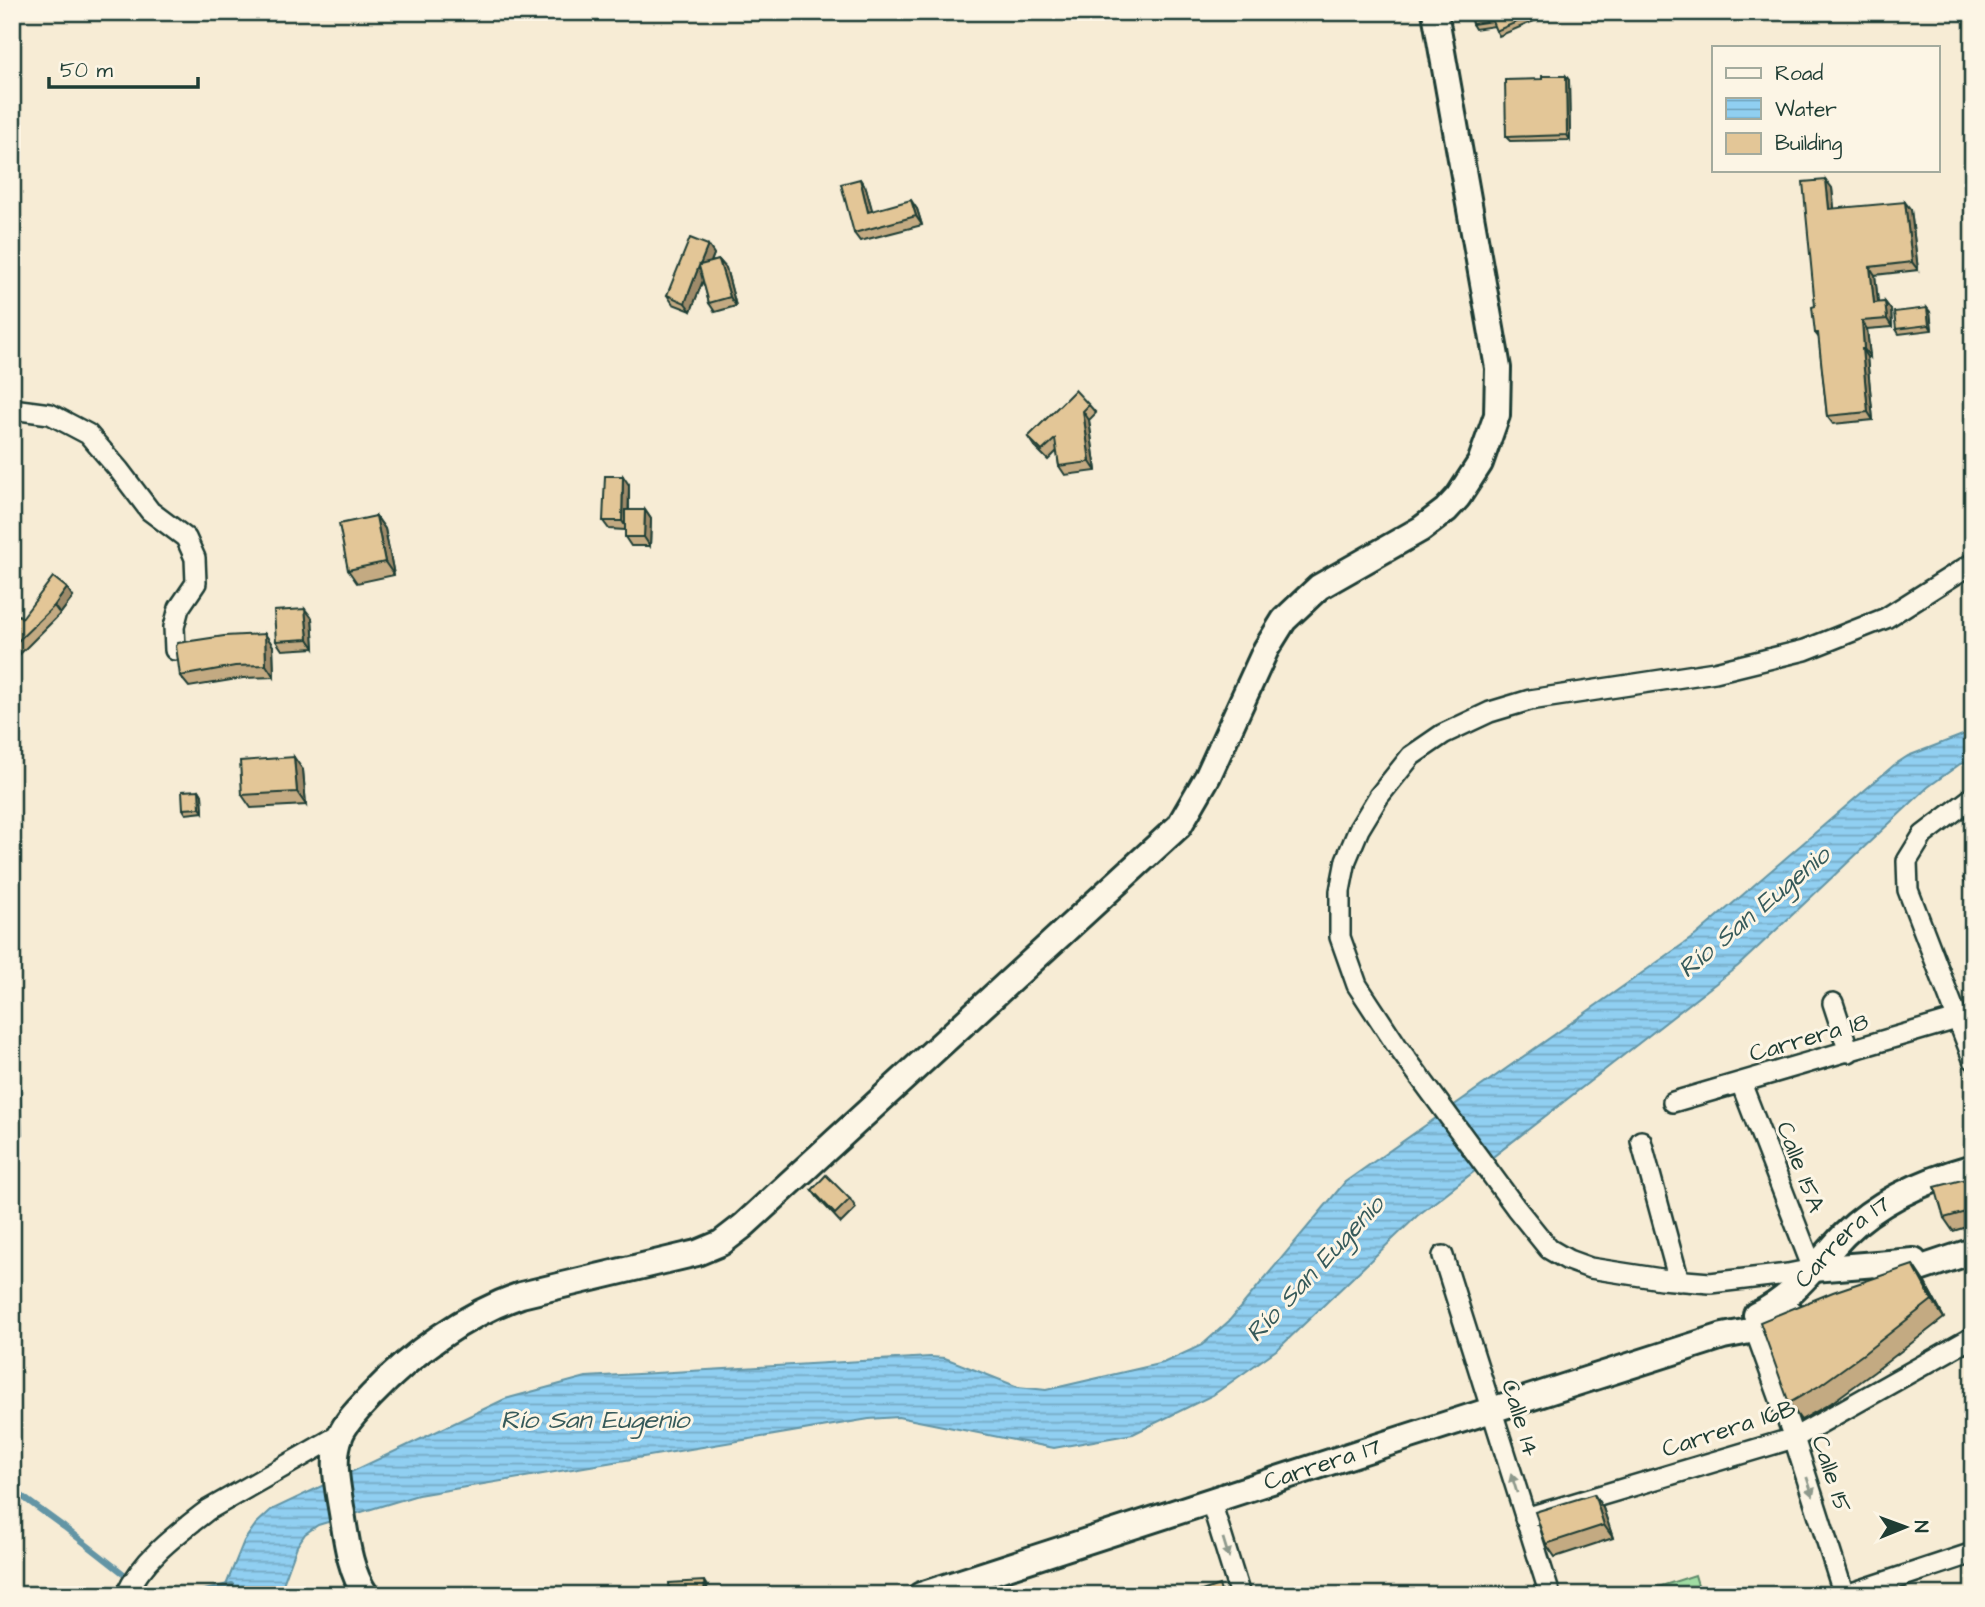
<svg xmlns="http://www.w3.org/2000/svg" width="1985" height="1607" font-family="'Architects Daughter',sans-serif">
	<defs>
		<pattern id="water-rules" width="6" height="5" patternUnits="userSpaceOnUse" patternTransform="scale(1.75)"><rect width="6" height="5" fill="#90cff1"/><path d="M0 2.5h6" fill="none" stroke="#75a9c4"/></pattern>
	</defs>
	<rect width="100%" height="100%" fill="#f7ecd5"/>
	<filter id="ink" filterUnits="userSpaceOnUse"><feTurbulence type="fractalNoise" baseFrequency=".0143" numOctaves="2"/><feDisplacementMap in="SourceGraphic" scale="14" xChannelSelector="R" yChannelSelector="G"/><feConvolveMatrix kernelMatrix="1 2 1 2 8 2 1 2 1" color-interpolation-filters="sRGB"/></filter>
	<g filter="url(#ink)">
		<path fill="#a0dca3" stroke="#608c6c" stroke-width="2" d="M1695 1575 1701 1595H1634Z"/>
		<path fill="url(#water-rules)" stroke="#6395a5" stroke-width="2" d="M1973 731V761L1960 764 1928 787 1738 966 1417 1216 1279 1348 1213 1395 1133 1434 1054 1448 898 1417 869 1419 418 1495 318 1525 305 1534 297 1546 279 1595H222L244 1541 256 1524 271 1510 505 1399 586 1377 930 1357 945 1358 1018 1387 1046 1390 1163 1363 1202 1345 1229 1321 1345 1182 1696 935 1894 765 1908 756Z"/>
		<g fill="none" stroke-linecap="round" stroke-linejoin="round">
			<path stroke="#6395a5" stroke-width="6" d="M12 965 20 1136 12 1201
				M12 1489 64 1527 124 1574
				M152 1588 182 1595
				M194 1595 232 1585"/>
			<g stroke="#1f3d34" stroke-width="24">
				<path id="minor" d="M12 409 50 414 88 434 119 470 150 511 186 538 195 558 196 583 179 608 174 627 175 650
					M1973 797 1923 835 1907 861 1908 890 1973 1059
					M1833 1003 1849 1052
					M1741 1083 1813 1269 1788 1274 1710 1283 1661 1279 1590 1268 1568 1260 1549 1249 1516 1208 1397 1046 1357 985 1340 937V891L1346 860 1359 829 1379 796 1411 756 1443 734 1490 712 1530 700 1715 672 1805 650 1886 618 1973 563
					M1673 1102 1957 1019
					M1641 1141 1679 1281
					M1443 1256 1550 1595
					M1755 1330 1794 1438 1844 1595
					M1211 1502 1240 1595
					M1525 1518 1794 1438 1973 1337
					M126 1595C142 1559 178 1533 208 1510L341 1434
					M1846 1595 1973 1553"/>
			</g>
			<g stroke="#1f3d34" stroke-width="30">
				<g id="major">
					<path d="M1813 1269 1914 1261"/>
					<path d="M1886 1280 1973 1251"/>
					<path id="s1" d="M1756 1315C1794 1298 1816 1264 1844 1235 1879 1200 1926 1180 1973 1167"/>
					<path d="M366 1595C351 1573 347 1545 343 1519 339 1492 330 1460 341 1434 347 1420 361 1407 371 1396 412 1353 464 1315 521 1295L697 1253 721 1243 743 1226 1179 826 1208 776 1266 649 1284 620 1319 587 1421 529 1446 510 1458 497 1480 463 1497 415 1498 368 1435 12"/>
					<path id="s2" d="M921 1595C1188 1509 1455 1420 1723 1336L1755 1330 1792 1314"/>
				</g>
			</g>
			<use href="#minor" stroke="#fcf5e5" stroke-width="19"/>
			<use href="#major" stroke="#fcf5e5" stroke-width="24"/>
		</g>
		<path fill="#c3aa82" stroke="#1f3d34" stroke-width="2" d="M1470 12H1544L1546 16 1499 36 1494 26 1475 29 1472 24Z
			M1566 76 1569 80 1570 140 1510 141 1506 137Z
			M866 188 872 211 917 209 922 225 860 241 854 233Z
			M1832 188 1834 209 1911 210 1918 270 1875 275 1878 303 1885 302 1891 310 1892 327 1867 329 1870 357H1867L1873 420 1833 424 1827 416 1819 338 1815 333V306Z
			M708 245 714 254 711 262 719 260 726 268 736 306 715 312 709 303 703 280 691 311 673 304 667 295Z
			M1927 308 1930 312 1932 330 1899 334 1896 329Z
			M1089 405 1096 413 1089 420 1096 471 1065 475 1059 466 1057 451 1048 460 1034 446 1028 437Z
			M629 485V510H645L651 519 650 546H631L625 537V530L609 529 603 521Z
			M376 516 385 529 394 575 357 583 348 570Z
			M67 588 73 597 60 614 12 662V621L22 618Z
			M312 618 314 648 282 650 276 641Z
			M265 634 273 646 274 677 243 678 189 687 180 676Z
			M303 770 306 805 251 808 242 795Z
			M199 790 202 795 203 812 186 814 183 809Z
			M1973 1177V1225L1953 1231 1944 1218Z
			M812 1190 850 1199 856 1208 841 1223 818 1198Z
			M1925 1283 1944 1318 1874 1372 1831 1403 1801 1420 1789 1403Z
			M1603 1508 1613 1538 1555 1557 1546 1544Z"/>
		<path fill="#9f8b6a" stroke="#1f3d34" stroke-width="2" d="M1566 76 1569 80 1570 140 1567 135Z
			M860 179 866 188 875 220 868 212Z
			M1826 180 1832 188 1835 217 1829 209Z
			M911 200 917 209 922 225 916 216Z
			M1905 202 1911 210 1918 270 1912 262Z
			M708 245 714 254 706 274 700 265Z
			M719 260 726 268 736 306 730 297Z
			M699 266 705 275 691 311 685 303Z
			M1870 267 1875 275 1879 311 1874 303Z
			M1885 302 1891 310 1892 327 1887 319Z
			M1927 308 1930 312 1932 330 1929 325Z
			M1862 321 1867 329 1870 357 1864 349Z
			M1862 349 1867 357 1873 420 1868 412Z
			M1083 411 1089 420 1096 471 1090 462Z
			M623 476 629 485 628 530 622 521Z
			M645 510 651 519 650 546 644 537Z
			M376 516 385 529 394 575 385 562Z
			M67 588 73 597 60 614 54 606Z
			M305 609 312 618 314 648 308 639Z
			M265 634 273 646 274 677 266 665Z
			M294 757 303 770 306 805 297 792Z
			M199 790 202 795 203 812 200 808Z
			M1913 1265 1925 1283 1944 1318 1932 1300Z
			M1594 1494 1603 1508 1613 1538 1604 1525Z
			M704 1581 707 1586 708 1595H705Z"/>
		<path fill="#e3c697" stroke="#1f3d34" stroke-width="2" d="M1470 12H1540L1496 31 1492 21 1472 24Z
			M1542 76H1566L1567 135 1506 137 1505 80 1542 79Z
			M860 179 868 212 911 200 916 216 854 233 841 184Z
			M1826 180 1829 209 1905 202 1912 262 1870 267 1874 303 1885 302 1887 319 1862 321 1864 349H1862L1868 412 1827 416 1818 333H1815L1812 307 1815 306 1803 182Z
			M690 238 708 245 700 265 719 260 730 297 709 303 699 266 685 303 667 295Z
			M1927 308 1929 325 1896 329 1894 312Z
			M1075 390 1089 405 1083 411 1090 462 1059 466 1055 439 1042 451 1028 437Z
			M605 476H623L622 521H603Z
			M625 510H645L644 537H625Z
			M376 516 385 562 348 570 339 524Z
			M53 577 67 588 54 606 12 647V621L19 615 22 618Z
			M305 609 308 639 276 641 274 611Z
			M265 634 266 665 235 666 180 676 176 646 178 643 224 636Z
			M294 757 297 792 242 795 240 761Z
			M199 790 200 808 183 809 182 791Z
			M1973 872V894L1963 878Z
			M826 1175 850 1199 835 1214 812 1190Z
			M1973 1177V1210L1944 1218 1935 1187Z
			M1913 1265 1932 1300 1862 1355 1819 1386 1789 1403 1760 1322 1833 1292Z
			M1594 1494 1604 1525 1546 1544 1535 1512Z
			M704 1581 705 1595H670L669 1583Z
			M1219 1585 1222 1595H1190Z"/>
		<defs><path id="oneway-solid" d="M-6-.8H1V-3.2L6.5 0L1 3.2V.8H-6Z" transform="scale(1.75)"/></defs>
		<g fill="#8e998c">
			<use href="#oneway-solid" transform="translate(1514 1483) rotate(-107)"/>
			<use href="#oneway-solid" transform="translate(1810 1487) rotate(72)"/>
			<use href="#oneway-solid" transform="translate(1226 1548) rotate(73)"/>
		</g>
	</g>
	<g text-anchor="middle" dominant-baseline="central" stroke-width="6" stroke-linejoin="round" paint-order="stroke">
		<g font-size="24" fill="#1f3d34" stroke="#fcf5e5">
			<text transform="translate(1809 1038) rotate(-16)">Carrera 18</text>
			<text transform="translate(1800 1167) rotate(69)">Calle 15A</text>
			<text stroke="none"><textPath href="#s1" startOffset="114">Carrera 17</textPath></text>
			<text transform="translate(1520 1418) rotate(73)">Calle 14</text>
			<text transform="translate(1729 1429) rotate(-18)">Carrera 16B</text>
			<text stroke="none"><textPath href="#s2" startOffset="422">Carrera 17</textPath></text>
			<text transform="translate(1831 1474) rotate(72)">Calle 15</text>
		</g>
		<g font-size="26" font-style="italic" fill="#365a5a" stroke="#fcf5e5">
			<text transform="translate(1754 912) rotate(-40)">Río San Eugenio</text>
			<text transform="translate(1315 1269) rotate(-47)">Río San Eugenio</text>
			<text x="595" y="1420">Río San Eugenio</text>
		</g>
	</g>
	<rect width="1985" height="1607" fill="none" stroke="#fcf5e5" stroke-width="42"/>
	<rect x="21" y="21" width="1943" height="1565" fill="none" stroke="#1f3d34" stroke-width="2.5" filter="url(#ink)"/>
	<rect x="1712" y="46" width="228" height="126" fill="#fcf5e5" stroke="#a4ab9e" stroke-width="2"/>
	<rect x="1726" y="68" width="35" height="10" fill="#fcf5e5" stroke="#a4ab9e" stroke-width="2"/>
	<text x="1775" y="80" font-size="21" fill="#1f3d34">Road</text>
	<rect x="1726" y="98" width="35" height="21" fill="url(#water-rules)" stroke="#a4ab9e" stroke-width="2"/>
	<text x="1775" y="116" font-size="21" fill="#1f3d34">Water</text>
	<rect x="1726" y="133" width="35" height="21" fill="#e3c697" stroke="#a4ab9e" stroke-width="2"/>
	<text x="1775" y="150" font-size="21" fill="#1f3d34">Building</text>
	<g transform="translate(1905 1527) rotate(89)" stroke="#fcf5e5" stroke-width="5" paint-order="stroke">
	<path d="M0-5L12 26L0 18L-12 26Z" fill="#1f3d34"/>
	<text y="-10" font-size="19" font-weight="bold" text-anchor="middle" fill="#1f3d34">N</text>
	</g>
	<path d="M49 77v10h149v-10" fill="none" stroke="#1f3d34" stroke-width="3.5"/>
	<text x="60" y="77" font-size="21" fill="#1f3d34" stroke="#fcf5e5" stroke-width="5" paint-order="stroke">50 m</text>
</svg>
